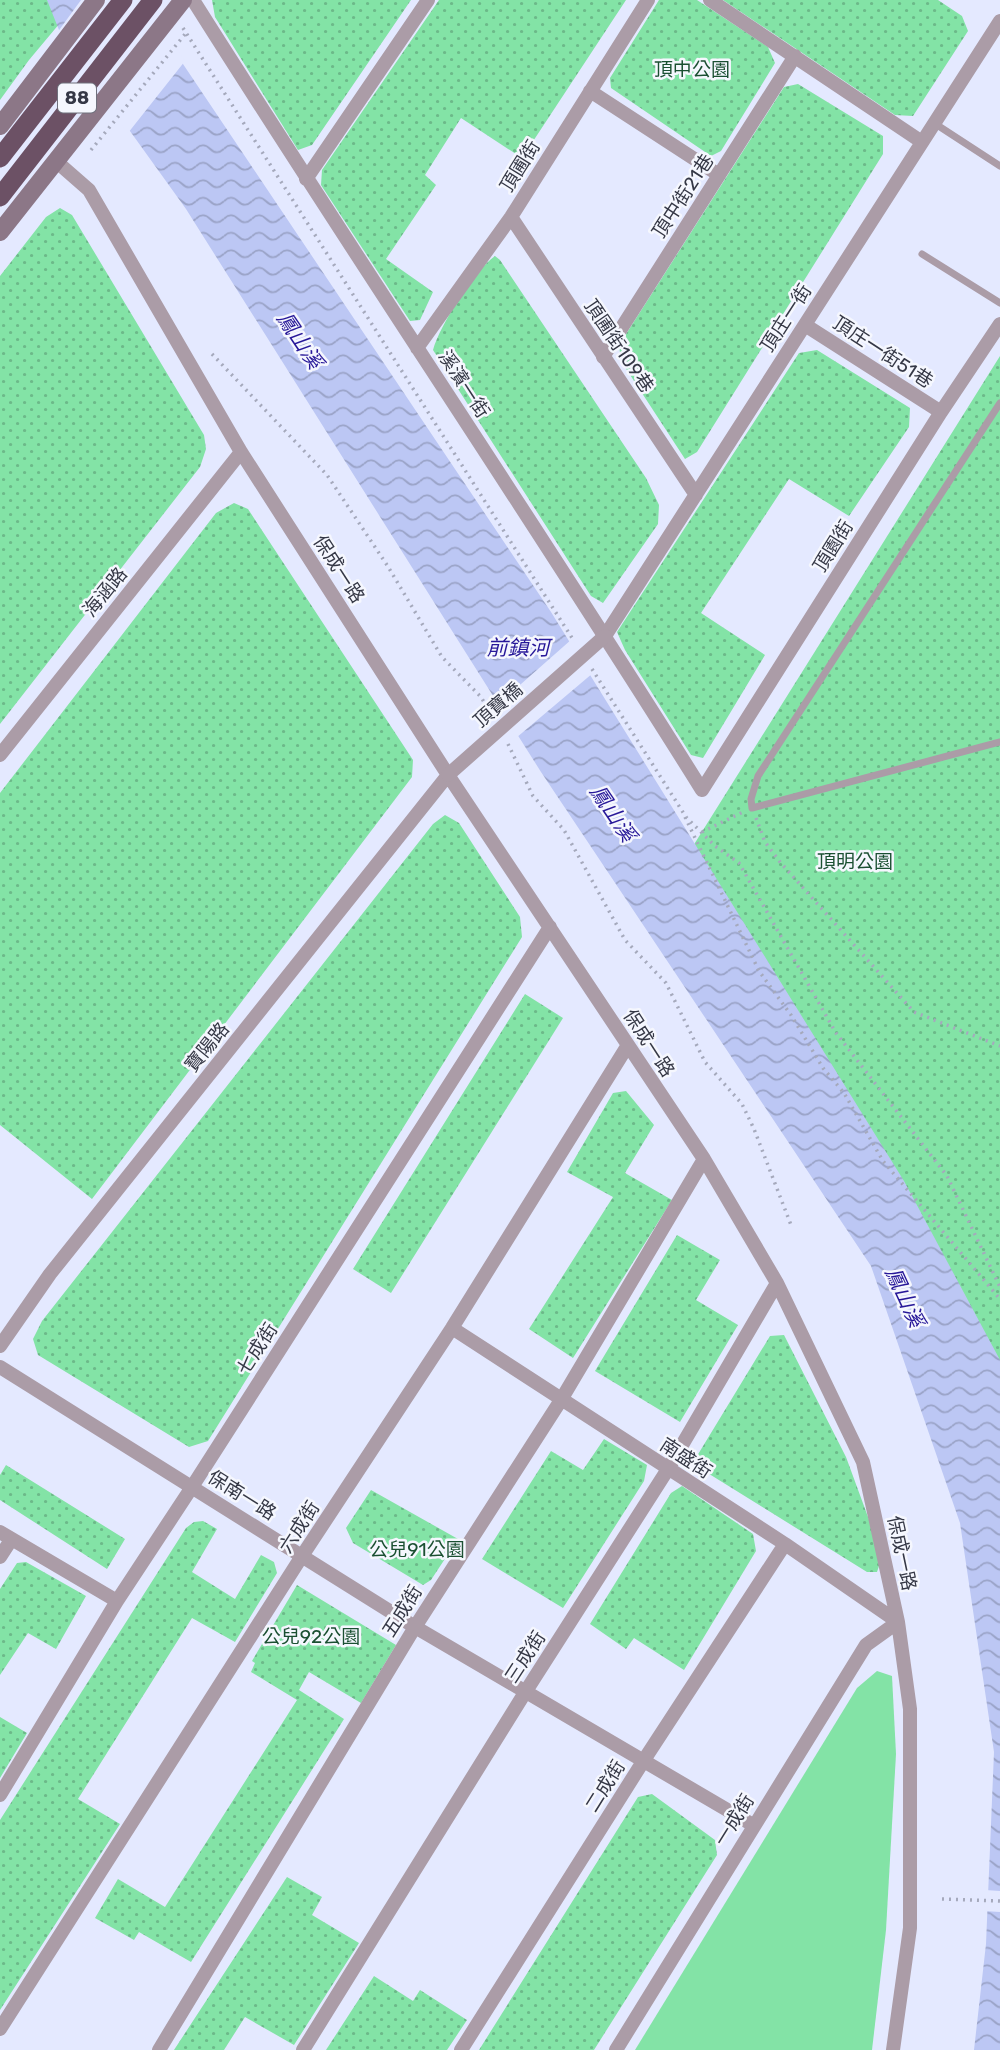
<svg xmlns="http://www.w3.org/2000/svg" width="1000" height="2050" font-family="Rubik,'Noto Sans TC',sans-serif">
	<defs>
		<pattern id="grass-dots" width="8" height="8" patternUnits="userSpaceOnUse" patternTransform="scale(1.75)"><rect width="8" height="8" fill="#83e3a6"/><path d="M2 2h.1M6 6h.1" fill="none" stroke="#6cb989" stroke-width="1.8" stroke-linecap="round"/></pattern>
		<pattern id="water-waves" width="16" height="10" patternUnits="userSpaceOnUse" patternTransform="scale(1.75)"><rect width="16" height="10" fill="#bcc7f4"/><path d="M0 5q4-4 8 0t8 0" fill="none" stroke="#9aa3c7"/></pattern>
	</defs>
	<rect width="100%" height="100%" fill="#e4e9ff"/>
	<path fill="url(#grass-dots)" d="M0 0H54L65 17 29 60 0 100Z
		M212 0H411L312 145 298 150 215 17Z
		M439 0H626L522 158 461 118 425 175 436 185 386 259 433 292 420 320 410 321 321 185 322 170Z
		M659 0H697L768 47 775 63 721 151 711 156 611 88 610 78Z
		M723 0H938L962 16 968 31 913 116 895 115Z
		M798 84 883 136V154L697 452 685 459 621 361 619 345 784 87Z
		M60 208 72 215 204 435 206 449 200 467 0 724V276L46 217Z
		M495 256 500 260 646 478 659 505 658 524 603 603 591 596 433 350C440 325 474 271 495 256Z
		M817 350 910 408 909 427 849 516 789 479 701 613 765 655 703 758 691 755 625 650 617 632 799 353Z
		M1000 356V1414L683 862Z
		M234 503 248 509 413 760 412 777 92 1199 0 1125V793L216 513Z
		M445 815 459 823 520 917 522 937 208 1441 189 1447 38 1355 33 1339 42 1321 433 824Z
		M525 994 563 1018 391 1293 353 1269Z
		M626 1091 654 1125 625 1173 672 1200 573 1358 529 1329 613 1197 567 1172 613 1093Z
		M677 1235 720 1260 696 1300 738 1325 680 1422 595 1371Z
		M784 1335 846 1457 875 1536 880 1563 877 1572H867L706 1472 697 1456 770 1336Z
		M604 1439 647 1465 644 1481 563 1608 482 1559 551 1451 583 1470Z
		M6 1465 125 1539 107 1569 0 1500V1475Z
		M682 1486 753 1534 756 1551 684 1670 634 1638 626 1649 590 1624 671 1493Z
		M371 1490 458 1539 431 1580 423 1585 353 1543 346 1528Z
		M203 1521 217 1529 192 1572 235 1599 261 1555 274 1562 277 1573 235 1642 192 1618 78 1799 120 1824 0 2010V1820L186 1528 194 1522Z
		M26 1562 86 1596 56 1649 28 1633 0 1675V1589L17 1563Z
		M297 1585 396 1645 361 1703 309 1672 299 1690 344 1719 191 1962 139 1932 134 1940 95 1918 118 1879 165 1907 297 1700 251 1672 255 1663 252 1661Z
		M0 1717 27 1733 0 1778Z
		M652 1794 715 1840 717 1855 594 2050H479L638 1797Z
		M287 1877 322 1897 312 1915 359 1943 294 2045 245 2017 224 2050H174Z
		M374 1976 413 2001 420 1990 467 2020 447 2050H326Z"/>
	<path fill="#83e3a6" d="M877 1671 892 1676 896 1754 886 1930 872 2050H635L857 1688Z"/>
	<path fill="url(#water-waves)" d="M47 0H140L551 612 904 1181 1000 1360V2050H974L986 1944 994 1752 960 1523 871 1266 541 772 186 209 61 35Z"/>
	<path fill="#e4e9ff" d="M81 0H144L185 61 128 133 57 33Z
		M572 639 593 673 516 738 496 706Z
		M985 1890 1000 1891V1912L984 1911Z"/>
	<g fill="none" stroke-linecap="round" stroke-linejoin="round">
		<path stroke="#a5a9bc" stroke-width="3.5" stroke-dasharray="2 5" stroke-linecap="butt" d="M183 28 574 641
			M91 150 186 33
			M212 354 327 475 387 565 442 657 481 697 492 716
			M592 669 686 817 715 846 739 863 836 1033 947 1176 1000 1287
			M508 744 533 796 564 830 625 940 666 983 705 1062 742 1104 754 1129 791 1225
			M685 817 759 971 791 1015 823 1068 844 1093 883 1161 1000 1299
			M756 818 765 842 780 862 914 1012 1000 1046
			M702 832 743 812
			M942 1899 1000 1901"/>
		<path stroke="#ab9ca7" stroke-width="7" d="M934 123 1000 166
			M922 254 1000 303
			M1000 403 758 776 751 799 752 808 1000 742"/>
		<path stroke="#ab9ca7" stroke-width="14" d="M193 0C360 265 536 524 702 790L941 412 1000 324
			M710 0 922 142
			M590 91 719 175
			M57 162 89 190 241 452 448 775 704 1159 777 1283 863 1462 898 1622 910 1709V1928L893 2050
			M306 179 428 0
			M511 217 696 495
			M805 325 941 412
			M417 348 511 217 648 0
			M603 357 795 56
			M605 636 1000 21
			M0 755 241 452
			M452 1328 785 1544 898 1622 866 1645 616 2050
			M0 1346 50 1274 448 775
			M0 1367 415 1627 753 1825
			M0 1532 117 1601
			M0 1557 11 1540
			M0 1795 117 1601 192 1487 550 927
			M0 2029 302 1556 452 1328 628 1045
			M159 2050 415 1627 561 1400 704 1159
			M303 2050 526 1691 668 1469 777 1283
			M461 2050 644 1760 785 1544"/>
		<path stroke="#8c7787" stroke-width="18" d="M0 126 96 0
			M0 232 183 0"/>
		<path stroke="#ab9ca7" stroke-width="14" d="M448 775 605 636"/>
		<path stroke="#6c5165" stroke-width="19" d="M0 158 123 0
			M0 197 153 0"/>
	</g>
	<g text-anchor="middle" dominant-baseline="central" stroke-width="5" stroke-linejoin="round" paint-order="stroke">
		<rect fill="#f5f7fe" stroke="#6f717d" stroke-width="2" x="58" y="83.5" width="38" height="29" rx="5"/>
		<g font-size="18" font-weight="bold" fill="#353846">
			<text x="77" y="98">88</text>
		</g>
		<g font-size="19" fill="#1b5032" stroke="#f5f7fe">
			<text x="692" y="69">頂中公園</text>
			<text x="855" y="861">頂明公園</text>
			<text x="417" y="1549">公兒91公園</text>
			<text x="311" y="1636">公兒92公園</text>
		</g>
		<g font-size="19" fill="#353846" stroke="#f5f7fe">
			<text transform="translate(520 166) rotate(-58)">頂圃街</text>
			<text transform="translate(683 196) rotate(-57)">頂中街21巷</text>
			<text transform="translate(786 318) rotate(-57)">頂庄一街</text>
			<text transform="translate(619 346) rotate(56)">頂圃街109巷</text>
			<text transform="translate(883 352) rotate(33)">頂庄一街51巷</text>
			<text transform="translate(464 384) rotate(57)">溪濱一街</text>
			<text transform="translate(833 546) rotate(-58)">頂園街</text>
			<text transform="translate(339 569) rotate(57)">保成一路</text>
			<text transform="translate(105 592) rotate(-51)">海涵路</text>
			<text transform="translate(498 705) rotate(-41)">頂寶橋</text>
			<text transform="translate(649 1043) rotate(57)">保成一路</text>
			<text transform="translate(207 1047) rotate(-51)">寶陽路</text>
			<text transform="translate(257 1349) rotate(-57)">七成街</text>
			<text transform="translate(686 1458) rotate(33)">南盛街</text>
			<text transform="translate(242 1495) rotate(32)">保南一路</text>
			<text transform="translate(299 1527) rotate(-57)">六成街</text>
			<text transform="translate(902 1553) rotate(78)">保成一路</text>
			<text transform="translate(402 1611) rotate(-58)">五成街</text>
			<text transform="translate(525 1657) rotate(-57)">三成街</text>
			<text transform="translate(605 1786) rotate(-58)">二成街</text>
			<text transform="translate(734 1820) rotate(-58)">一成街</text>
		</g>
		<g font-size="21" font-style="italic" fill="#271899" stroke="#f5f7fe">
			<text transform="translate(300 340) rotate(56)">鳳山溪</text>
			<text x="518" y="647">前鎮河</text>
			<text transform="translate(613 813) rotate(56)">鳳山溪</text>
			<text transform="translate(905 1297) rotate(65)">鳳山溪</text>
		</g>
	</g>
</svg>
